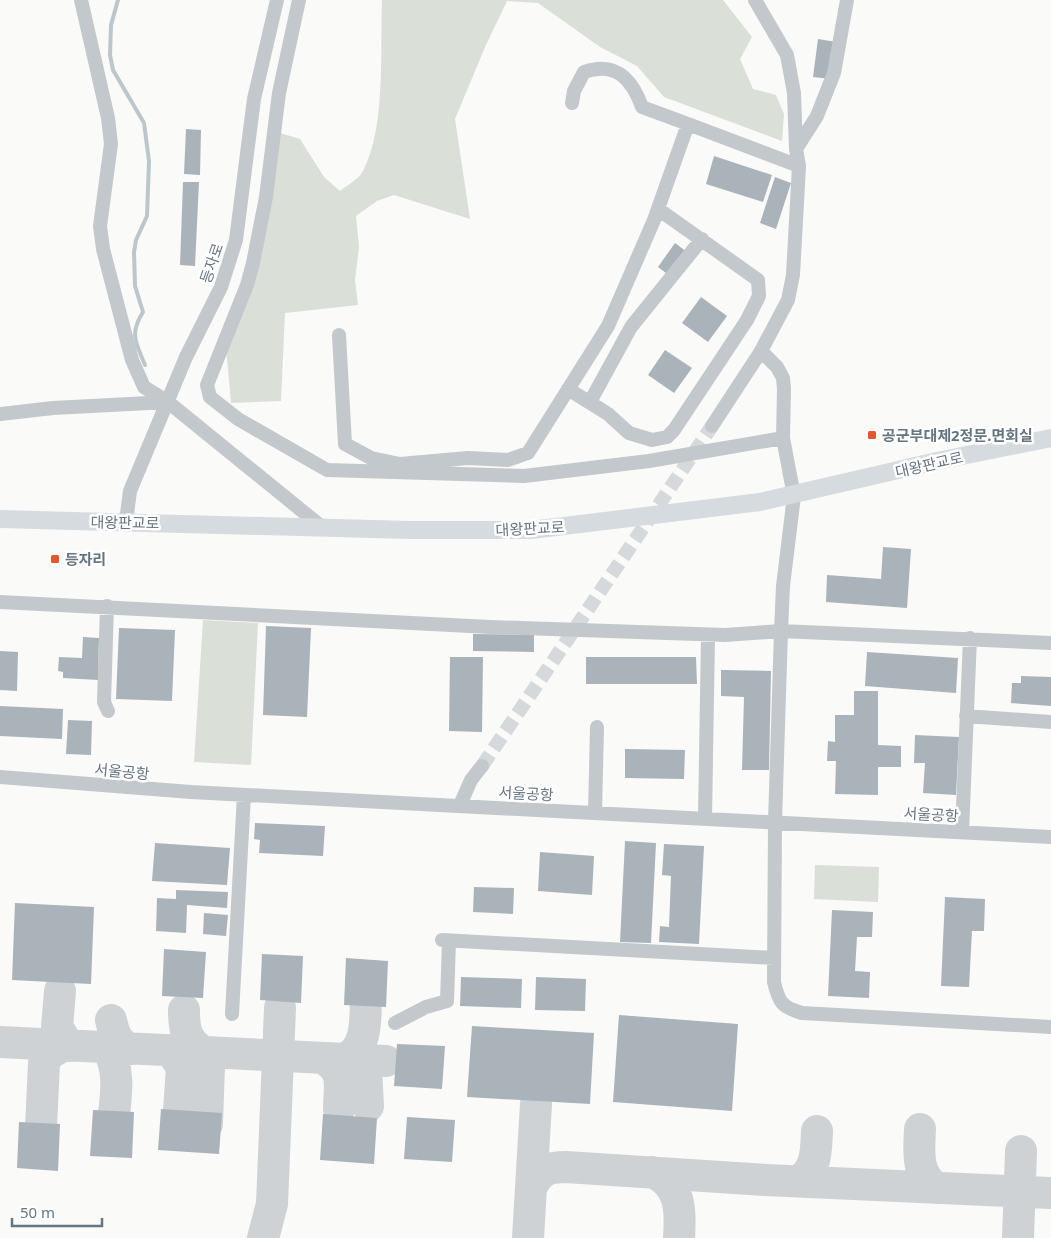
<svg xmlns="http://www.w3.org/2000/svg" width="1051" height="1238" font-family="'Noto Sans','Noto Sans KR',sans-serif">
	<rect width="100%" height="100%" fill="#fafaf8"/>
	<path fill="#dadfd7" d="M382 0H723L752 37 740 59 753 89 776 95 784 114 782 141 664 97 637 66 600 47 538 3 507 1 485 47 455 119 470 219 394 195 377 201 356 216 359 247 355 280 358 305 285 313 281 401 231 403 226 347 277 132 300 139 324 177 340 191C347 185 359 179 363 171 386 128 380 49 382 0Z
		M203 620 258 623 251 765 194 762Z
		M815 865 879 867 878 902 814 899Z"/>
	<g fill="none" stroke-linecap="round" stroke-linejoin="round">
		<path stroke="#bbc7cb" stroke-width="4" d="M118 0 111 25 110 55 113 70 144 123 149 161 147 216 136 240 134 252 135 286 143 312C129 334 136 343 145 365"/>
		<path stroke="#ced2d4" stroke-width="32" d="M60 991 57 1027 69 1046
			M184 1010C184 1030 186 1040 203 1052
			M111 1020C114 1033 116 1042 130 1049
			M0 1042 386 1061
			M107 1048C123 1073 114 1105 112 1133
			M170 1050 182 1067 178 1125
			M323 1058C346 1072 339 1085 339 1109
			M344 1060C369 1047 365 1018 366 994
			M356 1060 366 1068 368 1106
			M186 1062 198 1052 209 1064 207 1124
			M920 1129C919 1152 916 1173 936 1188
			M40 1148 44 1063 49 1054 64 1045
			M652 1172C681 1185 681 1210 679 1238
			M799 1181C817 1169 816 1151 817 1131
			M532 1186C540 1170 549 1167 566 1167L766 1180 1051 1193
			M263 1238 272 1204 280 1008
			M528 1238 536 1104
			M1018 1238 1021 1151"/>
	</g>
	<path fill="#aab3b9" d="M818 39 836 42 831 79 813 77Z
		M186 129 201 130 200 175 184 174Z
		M714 156 772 175 763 202 706 184Z
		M775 177 791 183 776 229 760 223Z
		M183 182H199L195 266 180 265Z
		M675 243 687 252 670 276 658 267Z
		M701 297 727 316 708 342 682 323Z
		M665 350 692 368 674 393 648 375Z
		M883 547 911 549 907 608 826 602 827 575 881 579Z
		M266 626 311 628 307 717 263 715Z
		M119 628 175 630 172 701 116 699Z
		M473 634 534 635V652L473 651Z
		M83 637 99 638 98 680 63 678V672L58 671 59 657 82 658Z
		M0 651 18 652 17 691 0 690Z
		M867 652 958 658 956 693 865 686Z
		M450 657H483L482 732 449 731Z
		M586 657H696L697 684H586Z
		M721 670 771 671 769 770H742L744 697 721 696Z
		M1021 676 1051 677V706L1011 703 1012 683H1021Z
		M854 691H878V745L901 746V767H878V795L835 794 836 761H827L828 741 835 742V715H854Z
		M0 706 63 709 62 739 0 736Z
		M68 720 92 721 91 755 66 754Z
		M915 735 959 737 956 795 923 793 925 763H914Z
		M625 749 685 750 684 779 625 778Z
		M255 823 325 826 323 856 259 853 260 840 254 839Z
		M625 841 656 843 651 943 620 942Z
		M155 843 230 848 227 885 152 881Z
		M664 844 704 846 699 944 659 942 660 926 669 927 671 876 662 875Z
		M540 852 594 856 592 895 538 891Z
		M474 887 514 888 513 914 473 912Z
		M176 890 228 892 227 908 187 905 186 933 156 931 157 898 176 899Z
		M945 897 985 899 984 931H972L969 987 941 986Z
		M15 903 94 907 91 984 12 980Z
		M832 910 873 912 872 937H857L855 971 870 972 869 998 828 996Z
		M204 913 228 915 226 936 203 934Z
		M164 949 206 952 203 998 162 996Z
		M262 954 303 956 301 1003 260 1000Z
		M346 958 388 961 386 1007 344 1005Z
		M461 977 522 979 521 1008 460 1006Z
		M536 977 586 979 585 1011 535 1010Z
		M619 1015 738 1024 732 1111 613 1102Z
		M472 1026 594 1033 590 1104 467 1097Z
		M397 1044 445 1046 442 1089 394 1086Z
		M161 1109 222 1113 219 1154 158 1150Z
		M93 1110 134 1112 132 1158 90 1156Z
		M323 1114 377 1118 374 1164 320 1160Z
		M407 1117 455 1120 452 1162 404 1159Z
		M19 1122 60 1124 58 1171 17 1168Z"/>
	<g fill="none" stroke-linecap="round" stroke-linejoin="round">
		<path stroke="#d5d9db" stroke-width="14" stroke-dasharray="14 7" stroke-linecap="butt" d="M482 766 712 426"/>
		<path stroke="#c3c8cc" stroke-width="14" d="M81 0 108 118 111 144 100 226 103 249 132 360 144 387 168 402 322 527
			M299 0 279 93 266 197 253 263 247 285 207 385 210 397 238 419 327 470 524 476 649 461 783 438
			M755 0 787 55 794 93 796 149
			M572 103 574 91 584 72C616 61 632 79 642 107L688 124
			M339 335 345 444 371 458 400 464 468 458 508 460 528 453 608 326 654 220 688 124 799 166
			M761 351 777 367 783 378 784 389 783 438 794 496 783 586 781 631 775 822 774 982C779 1003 782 1007 802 1013L1051 1027
			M568 389 608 414 629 433 652 440 667 437 674 430 747 320 759 296 758 280 658 209
			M590 402 631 327 702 239
			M0 414 53 408 168 402
			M712 426 761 351 788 300 793 275 799 166 796 149 817 116 834 73 847 0
			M126 522 130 491 186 357 221 287 236 240 254 99 277 0
			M0 602 490 627 725 635 781 631 1051 643
			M107 606 104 702 108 711
			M966 716 1051 722
			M0 777 191 792 1051 837
			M460 805 471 780 482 766
			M595 813 597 727
			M705 818 708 635
			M962 832 970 638
			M442 940 774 958
			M232 1014 244 795
			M395 1023 426 1007 447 1001 449 941"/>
		<path stroke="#d6dbdf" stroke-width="18" d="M0 519 409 530H531L760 502 937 461 1051 438"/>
	</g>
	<g fill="#e4572e" stroke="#fff" stroke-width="2">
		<rect x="867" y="430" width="10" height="10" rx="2.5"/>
		<rect x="50" y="554" width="10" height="10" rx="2.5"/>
	</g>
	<g text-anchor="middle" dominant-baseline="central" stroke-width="5" stroke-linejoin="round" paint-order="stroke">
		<g font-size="15" fill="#657683" stroke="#fff">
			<text transform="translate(211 263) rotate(-71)">등자로</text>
			<text transform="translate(929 464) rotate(-13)">대왕판교로</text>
			<text transform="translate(125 522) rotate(1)">대왕판교로</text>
			<text transform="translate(530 528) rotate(-3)">대왕판교로</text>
			<text transform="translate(122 771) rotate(5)">서울공항</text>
			<text transform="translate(526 793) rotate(3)">서울공항</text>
			<text transform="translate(931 814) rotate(3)">서울공항</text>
		</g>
		<g font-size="15" font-weight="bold" fill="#657683" stroke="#fff" text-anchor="start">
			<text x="882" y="435">공군부대제2정문.면회실</text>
			<text x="65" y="559">등자리</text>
		</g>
	</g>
	<path d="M12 1218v8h90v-8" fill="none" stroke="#657683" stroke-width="2.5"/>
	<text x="20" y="1218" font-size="15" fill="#657683" stroke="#ffffff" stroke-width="4" paint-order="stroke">50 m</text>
</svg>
